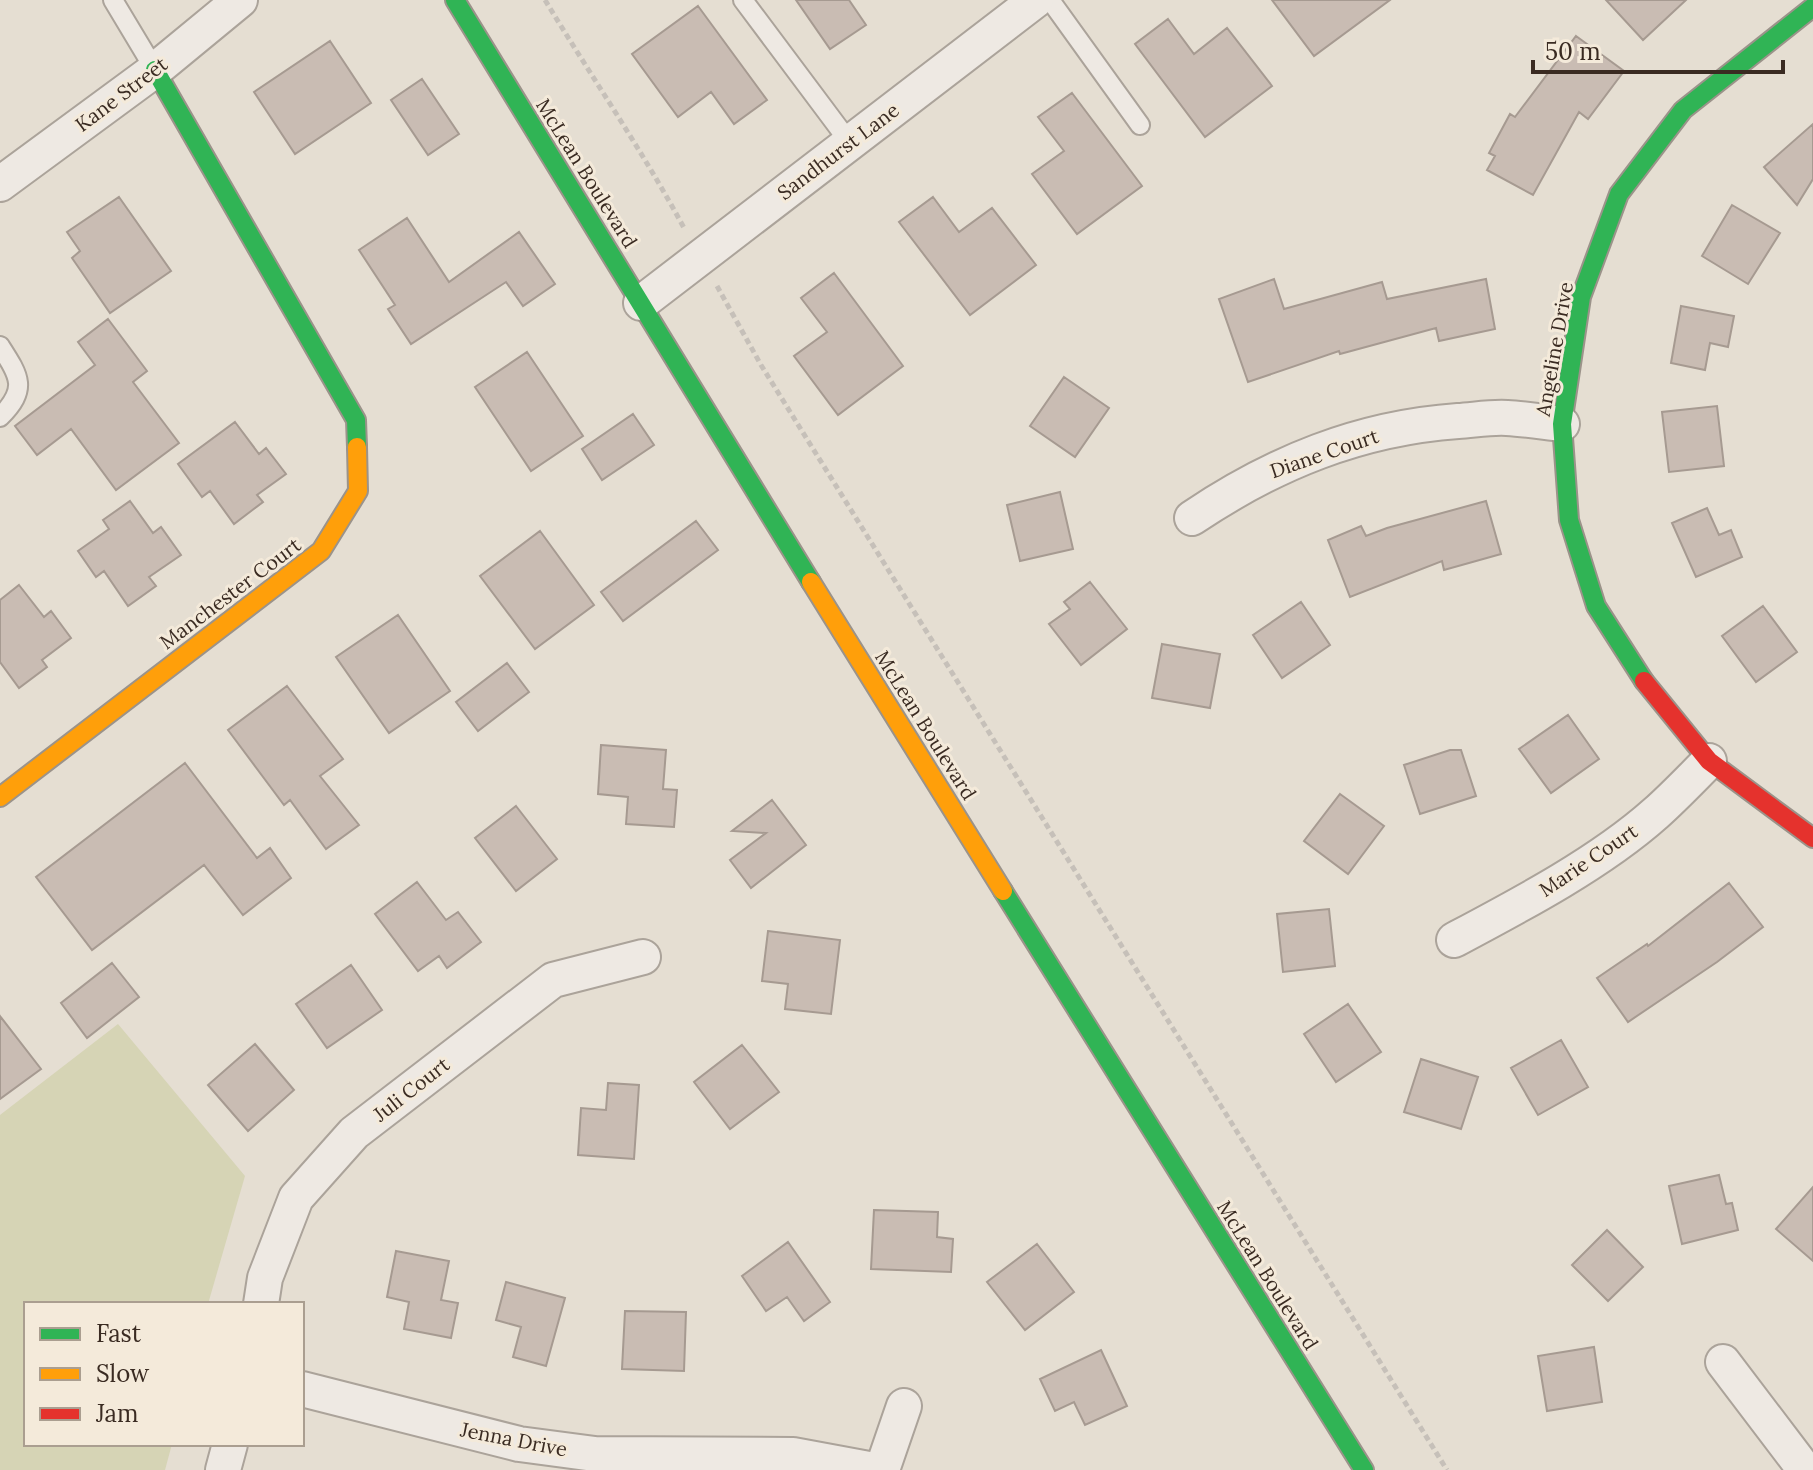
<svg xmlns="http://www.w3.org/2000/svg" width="1813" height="1470" font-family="Lora,serif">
	<rect width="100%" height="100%" fill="#e5ded2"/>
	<path fill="#d6d4b5" d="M118 1024 245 1176 208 1304H26V1444H172L165 1470H0V1115Z"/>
	<path fill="#c9bcb3" stroke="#a69a91" stroke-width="2" d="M796 0H849L866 25 830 49Z
		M1272 0H1390L1314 56Z
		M1606 0H1686L1643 40Z
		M698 6 767 100 734 124 711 92 678 117 632 54Z
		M1168 19 1194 54 1227 28 1272 86 1205 137 1135 44Z
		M1576 36 1624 71 1588 119 1579 112 1533 195 1487 170 1495 156 1489 153 1510 114 1515 117Z
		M330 41 371 103 295 154 254 92Z
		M422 79 459 134 428 155 391 100Z
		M1072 93 1142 186 1077 234 1032 174 1064 151 1038 117Z
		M1813 124V179L1797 205 1764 167Z
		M119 197 171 271 110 313 72 258 80 251 67 232Z
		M933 197 959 232 992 208 1036 265 970 315 899 222Z
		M1732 205 1780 233 1748 284 1702 256Z
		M407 218 449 282 519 232 555 284 523 306 506 282 411 344 388 309 395 305 359 250Z
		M834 273 903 366 838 415 794 356 827 332 801 298Z
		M1274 279 1284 309 1382 282 1387 299 1486 279 1495 329 1439 341 1436 328 1340 354 1339 351 1248 382 1219 299Z
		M1681 306 1734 316 1728 347 1710 343 1705 370 1671 363Z
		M108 319 147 371 133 382 179 443 116 490 71 429 37 455 15 426 95 365 78 342Z
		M527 352 583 436 531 471 475 387Z
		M1064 377 1109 408 1075 457 1030 426Z
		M1717 406 1724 466 1669 472 1662 412Z
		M633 414 654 445 602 480 582 449Z
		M235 422 259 454 266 448 286 474 257 495 263 502 234 524 210 491 202 497 178 464Z
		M1060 492 1073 549 1020 561 1007 505Z
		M130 501 153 533 161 527 181 555 149 577 156 586 128 606 104 571 96 577 78 551 109 529 103 520Z
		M1486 501 1501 554 1444 570 1442 561 1350 597 1328 540 1361 526 1366 536 1387 528Z
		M1707 508 1719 535 1731 530 1742 557 1696 577 1672 523Z
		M696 521 718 550 623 621 601 592Z
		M540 531 594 605 535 649 480 576Z
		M1090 582 1127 629 1081 665 1049 624 1070 609 1064 602Z
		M19 585 44 617 51 611 71 638 42 660 47 667 19 688 0 662V600Z
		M1301 602 1330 645 1282 678 1253 635Z
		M1763 606 1797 652 1756 682 1722 636Z
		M398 615 450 691 389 733 336 657Z
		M1162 644 1220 654 1210 708 1152 698Z
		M507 663 529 692 478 731 456 702Z
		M287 686 343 759 320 776 359 825 326 849 290 800 284 805 228 730Z
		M1568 715 1599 759 1551 793 1519 749Z
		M601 745 666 750 663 789 677 790 674 827 626 824 628 797 598 794Z
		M1450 750H1461L1476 796 1420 814 1404 765Z
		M185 763 257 858 270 848 291 878 243 915 204 865 92 950 36 877Z
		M1340 794 1384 826 1348 874 1304 841Z
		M772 800 806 845 751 888 730 860 766 833 732 831Z
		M516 806 557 859 516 891 475 838Z
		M417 882 446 920 458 912 481 942 447 968 439 956 418 971 375 914Z
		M1729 883 1763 927 1717 962 1628 1022 1597 978 1647 944 1648 946Z
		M1329 909 1335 966 1283 972 1277 914Z
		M768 931 840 940 831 1014 785 1009 788 984 762 981Z
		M112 963 139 997 87 1038 61 1003Z
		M351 965 382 1010 327 1048 296 1004Z
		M1348 1004 1381 1052 1336 1082 1304 1034Z
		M0 1016 41 1069 0 1099Z
		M1561 1040 1588 1087 1538 1115 1511 1068Z
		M255 1044 294 1090 248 1131 208 1085Z
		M742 1045 779 1092 730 1129 694 1082Z
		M1421 1059 1478 1077 1461 1129 1404 1112Z
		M608 1083 639 1085 634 1159 578 1155 581 1108 606 1110Z
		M1719 1175 1726 1204 1732 1203 1738 1230 1682 1244 1669 1186Z
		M1813 1187V1261L1776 1229Z
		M874 1210 938 1212 937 1237 953 1239 951 1272 871 1269Z
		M1607 1230 1643 1267 1608 1301 1572 1265Z
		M788 1242 830 1302 804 1321 787 1297 766 1311 742 1276Z
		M1037 1244 1074 1292 1025 1330 987 1282Z
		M396 1251 449 1261 441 1300 458 1303 451 1338 404 1329 409 1302 387 1297Z
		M506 1282 565 1298 546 1366 513 1357 521 1327 496 1320Z
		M625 1311 686 1312 684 1371 622 1369Z
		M1594 1347 1602 1402 1547 1411 1538 1356Z
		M1101 1350 1127 1406 1085 1425 1074 1402 1055 1411 1040 1379Z"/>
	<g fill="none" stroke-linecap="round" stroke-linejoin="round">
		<g stroke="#aba39a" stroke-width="22">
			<path id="lane" d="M113 0 155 70
				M743 0 850 143
				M1050 0 1140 125
				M0 346C20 377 28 389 0 417"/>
		</g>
		<g stroke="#aba39a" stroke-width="38">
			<path id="street" d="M0 184 155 70 240 0
				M641 303 1036 0
				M1192 518C1274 463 1359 428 1458 421 1474 420 1491 417 1507 418 1525 419 1544 422 1562 424
				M1454 940C1520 905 1600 863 1656 813 1674 797 1691 779 1709 761
				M261 1304 265 1278 296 1198 354 1133 553 980 643 957
				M1723 1362 1805 1470
				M302 1389 519 1444 595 1454 793 1455 874 1470
				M223 1470 230 1444
				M882 1470 904 1406"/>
		</g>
		<g stroke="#9b938a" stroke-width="22">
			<path id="fast" d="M455 0 811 582
				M155 70 356 420 357 447
				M1644 681 1596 606 1569 520 1562 424 1581 297 1619 194 1683 110 1813 7
				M1003 891 1364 1470"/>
		</g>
		<g stroke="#9b938a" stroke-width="22">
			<path id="slow" d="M811 582 1003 891
				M0 797 321 551 358 491 357 447"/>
		</g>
		<g stroke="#9b938a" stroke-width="22">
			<path id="jam" d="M1644 681 1709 761 1813 838"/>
		</g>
		<path stroke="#c6c0b9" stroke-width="5" stroke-dasharray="6 4" stroke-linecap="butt" d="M545 0C591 76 642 150 684 228
			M717 286 761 365 1447 1470"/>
		<use href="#lane" stroke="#eee9e3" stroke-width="18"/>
		<use href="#street" stroke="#eee9e3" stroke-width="34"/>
		<use href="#fast" stroke="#30b455" stroke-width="18"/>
		<use href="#slow" stroke="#ff9f0a" stroke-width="18"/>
		<use href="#jam" stroke="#e5322d" stroke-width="18"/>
	</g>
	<g text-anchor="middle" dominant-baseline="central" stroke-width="6" stroke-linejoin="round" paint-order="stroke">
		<g font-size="20" fill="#3a2b22" stroke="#f4eada">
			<text transform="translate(121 94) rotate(-37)">Kane Street</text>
			<text transform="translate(838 151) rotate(-37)">Sandhurst Lane</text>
			<text transform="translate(587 173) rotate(58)">McLean Boulevard</text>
			<text transform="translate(1554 349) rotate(-80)">Angeline Drive</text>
			<text transform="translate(1324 453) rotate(-19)">Diane Court</text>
			<text transform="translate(230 593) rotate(-37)">Manchester Court</text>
			<text transform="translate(926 725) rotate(58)">McLean Boulevard</text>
			<text transform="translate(1588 860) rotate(-34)">Marie Court</text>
			<text transform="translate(411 1089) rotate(-38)">Juli Court</text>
			<text transform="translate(1268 1275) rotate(58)">McLean Boulevard</text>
			<text transform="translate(514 1439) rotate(11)">Jenna Drive</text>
		</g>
	</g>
	<rect x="24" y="1302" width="280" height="144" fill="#f4eada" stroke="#aa9e90" stroke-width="2"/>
	<rect x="40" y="1328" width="40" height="12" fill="#30b455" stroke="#aa9e90" stroke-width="2"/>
	<text x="96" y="1342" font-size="24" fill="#3a2b22">Fast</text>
	<rect x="40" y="1368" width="40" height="12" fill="#ff9f0a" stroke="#aa9e90" stroke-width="2"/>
	<text x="96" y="1382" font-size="24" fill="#3a2b22">Slow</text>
	<rect x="40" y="1408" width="40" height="12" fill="#e5322d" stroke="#aa9e90" stroke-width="2"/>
	<text x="96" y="1422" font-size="24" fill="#3a2b22">Jam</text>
	<path d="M1533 60v12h250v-12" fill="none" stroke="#3a2b22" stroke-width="4"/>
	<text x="1545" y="60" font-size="24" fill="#3a2b22" stroke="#f4eada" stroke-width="6" paint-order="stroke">50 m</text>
</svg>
